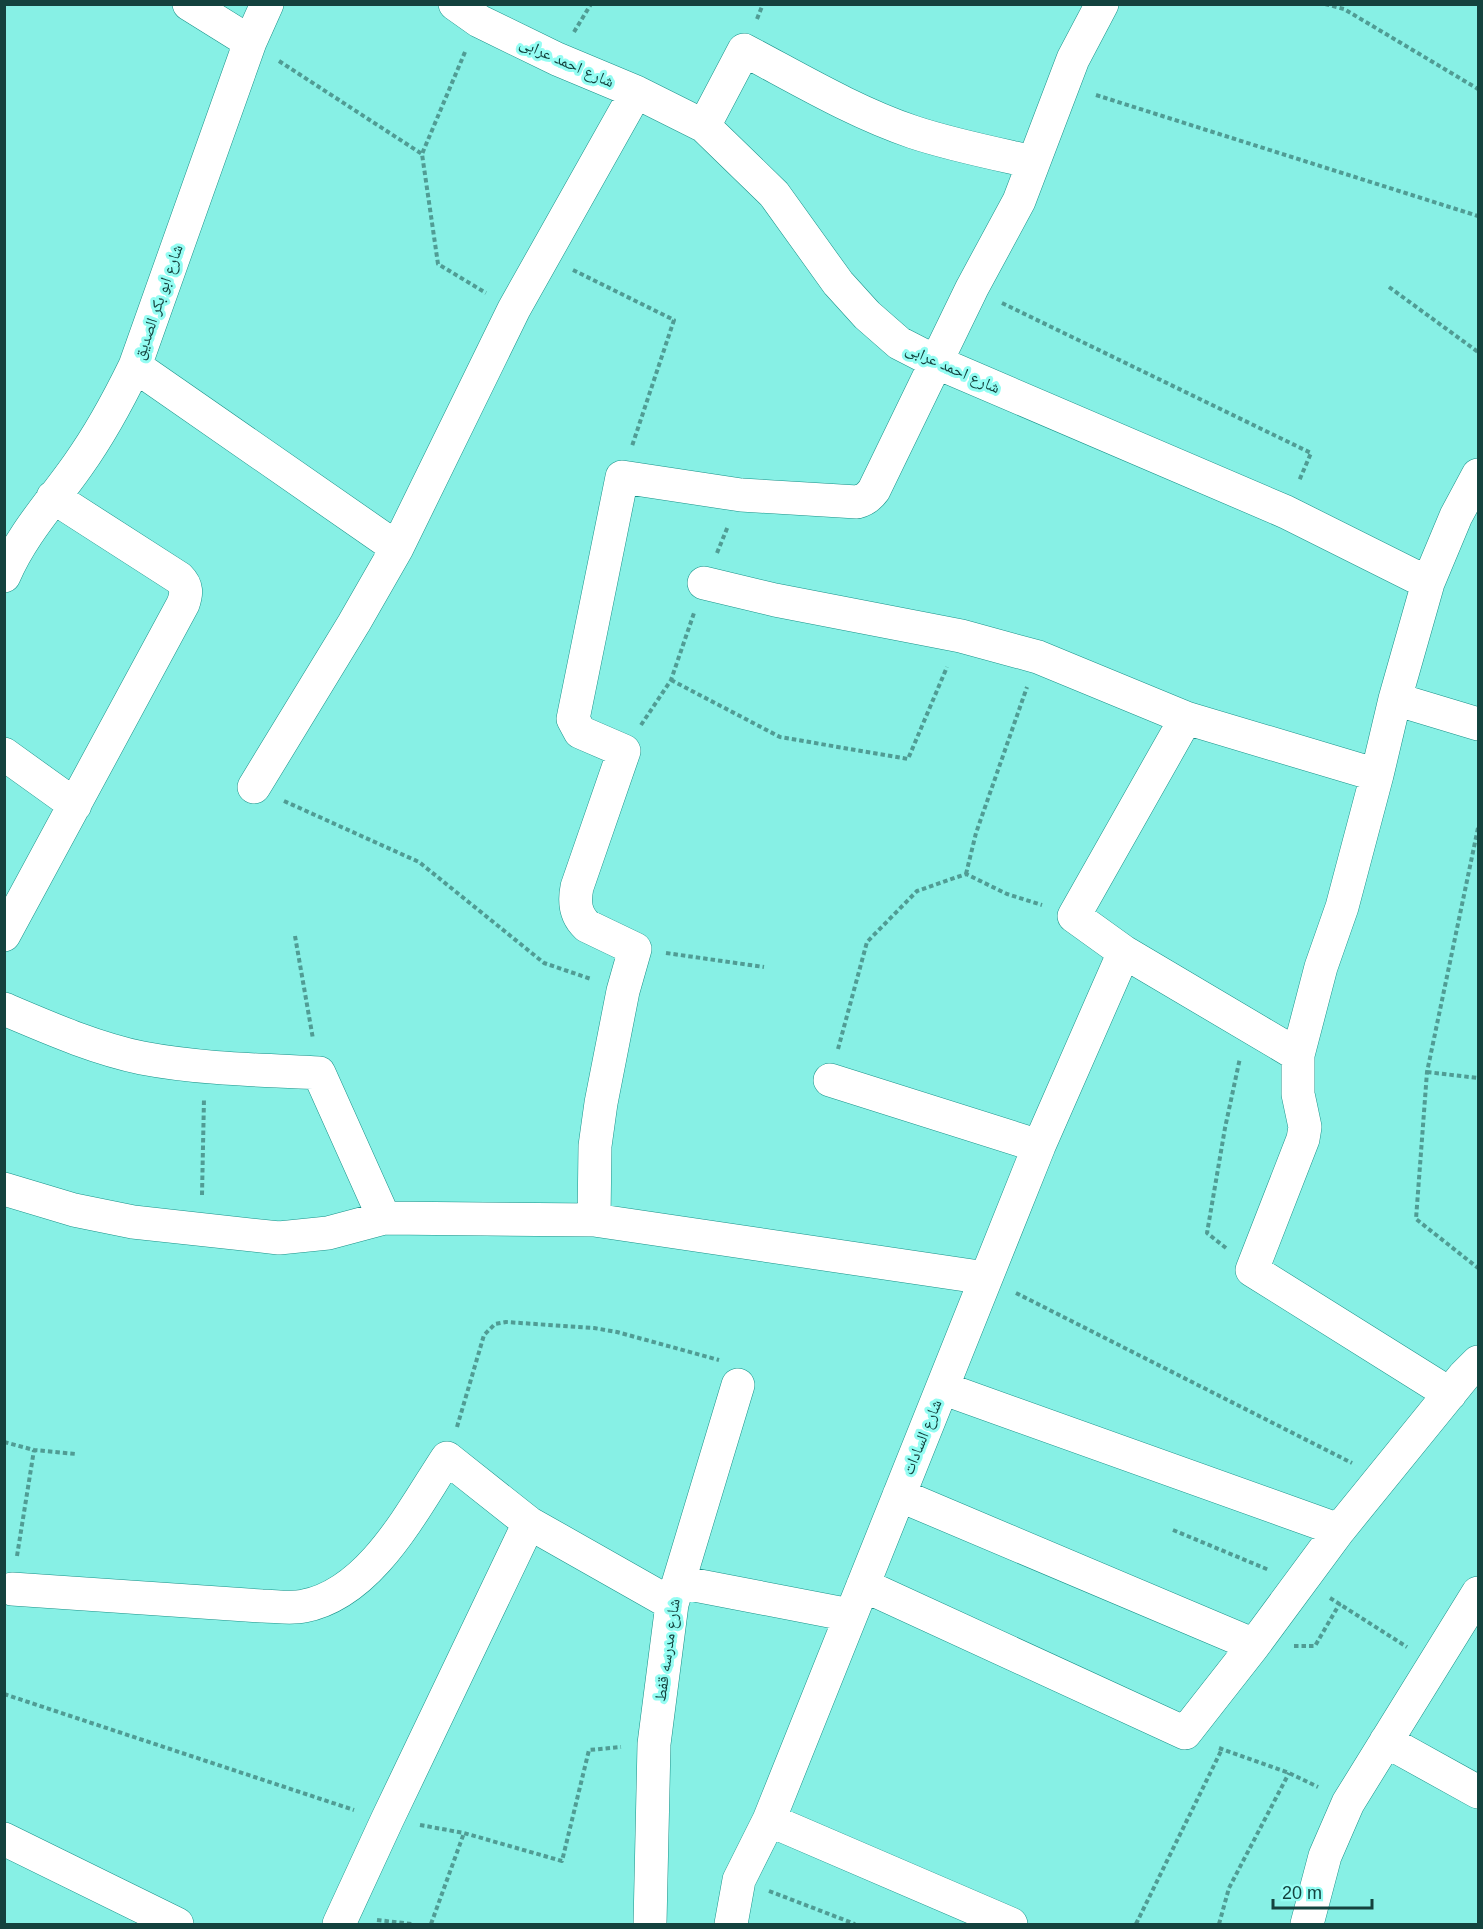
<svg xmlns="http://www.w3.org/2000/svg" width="1483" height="1929" font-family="Arial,'Noto Naskh Arabic',sans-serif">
	<rect width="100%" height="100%" fill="#87f0e5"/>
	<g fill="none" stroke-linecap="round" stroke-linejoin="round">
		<g stroke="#189289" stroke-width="34">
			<path id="minor" d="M189 4 250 42
				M455 4 479 21 557 59 636 92 704 126 774 194 838 283 867 315 899 343 938 363 1286 512 1428 583
				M704 126 744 50C799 79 854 112 913 132 952 145 993 153 1033 162
				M135 366 397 548
				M4 576C22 534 52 502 78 465 100 434 118 401 135 366L250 42 267 4
				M704 583 775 600 961 636 1038 657 1186 718 1377 775
				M1395 699 1478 724
				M1186 718 1074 916 1124 952 1298 1055
				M4 754 75 805
				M254 787 354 623 397 548 514 309 636 92
				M4 935 183 604C187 593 187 586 179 578L53 497
				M4 1009C49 1028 94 1048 142 1058 200 1069 260 1070 319 1073L384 1218
				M830 1080 1039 1146
				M4 1189 74 1210 133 1222 279 1238 328 1233 384 1218 594 1220 986 1278
				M594 1220 595 1146 601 1103 623 991 635 949 587 926C575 915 574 902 577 887L624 751 580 732 573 719 622 477 741 495 857 502C865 500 869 497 874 490L972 288 1019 201 1073 59 1102 4
				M942 1388 1339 1530
				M1450 1394 1252 1270 1303 1139 1305 1127 1298 1094V1055L1321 967 1342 907 1377 775 1395 699 1428 583 1456 516 1478 475
				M899 1495 1254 1645
				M679 1582 850 1615
				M863 1585 1185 1733 1254 1645 1339 1530 1464 1376 1478 1362
				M12 1589 262 1606C275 1606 291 1609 304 1606 371 1593 412 1511 447 1458L529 1523 672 1604
				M1386 1741 1478 1792
				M769 1820 1011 1924
				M4 1839 177 1924
				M339 1924 387 1820 529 1523
				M650 1924 654 1744 672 1604 738 1385
				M731 1924 739 1880 769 1820 1039 1146 1124 952
				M1307 1924 1325 1856 1348 1803 1478 1593"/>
		</g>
		<path stroke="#509c94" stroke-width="4" stroke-dasharray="4.5 3" stroke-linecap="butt" d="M1325 4 1344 9 1478 89
			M757 19 763 4
			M574 32 591 4
			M465 52 422 154 438 264 486 293
			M279 61 422 154
			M1096 95 1478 216
			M573 270 674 320 632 446
			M1389 287 1478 352
			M1002 303 1311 453 1299 481
			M717 553 728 526
			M671 680 780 737 908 759 947 667
			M641 725 671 680 694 613
			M284 801 419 862 544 963 591 979
			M1478 828 1427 1072 1416 1219 1478 1268
			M966 874 976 833 1027 687
			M295 936 313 1039
			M666 953 764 967
			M838 1049 867 942 917 891 966 874 1007 894 1042 905
			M1427 1072 1478 1078
			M202 1195 204 1098
			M1226 1248 1207 1233 1225 1128 1240 1058
			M1016 1293 1352 1463
			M457 1427 484 1335 495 1324 506 1322 594 1328 617 1332 719 1360
			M4 1442 34 1450 76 1454
			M1173 1530 1269 1570
			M17 1556 34 1450
			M1330 1598 1407 1647
			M1294 1646H1315L1340 1603
			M4 1694 354 1810
			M1219 1748 1289 1773 1318 1787
			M420 1825 464 1833 562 1861 589 1750 621 1747
			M769 1891 855 1924
			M377 1920 412 1924
			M431 1924 464 1833
			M1136 1924 1222 1749
			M1219 1924 1229 1888 1289 1773"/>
		<use href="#minor" stroke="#fff" stroke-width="33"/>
	</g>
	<g text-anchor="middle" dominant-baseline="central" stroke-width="6" stroke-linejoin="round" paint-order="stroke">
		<g font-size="16" fill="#14423e" stroke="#94fdf3">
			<text transform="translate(567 62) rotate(24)">شارع احمد عرابى</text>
			<text transform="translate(158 302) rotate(-71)">شارع ابو بكر الصديق</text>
			<text transform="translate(953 368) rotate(24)">شارع احمد عرابى</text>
			<text transform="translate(922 1437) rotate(-68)">شارع السادات</text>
			<text transform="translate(667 1650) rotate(-82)">شارع مدرسه قفط</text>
		</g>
	</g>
	<rect width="1483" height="1929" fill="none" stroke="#14423e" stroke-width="12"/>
	<path d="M1273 1899v9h99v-9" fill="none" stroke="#14423e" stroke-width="3"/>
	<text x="1282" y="1899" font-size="18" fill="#14423e" stroke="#94fdf3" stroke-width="4.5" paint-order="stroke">20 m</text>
</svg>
